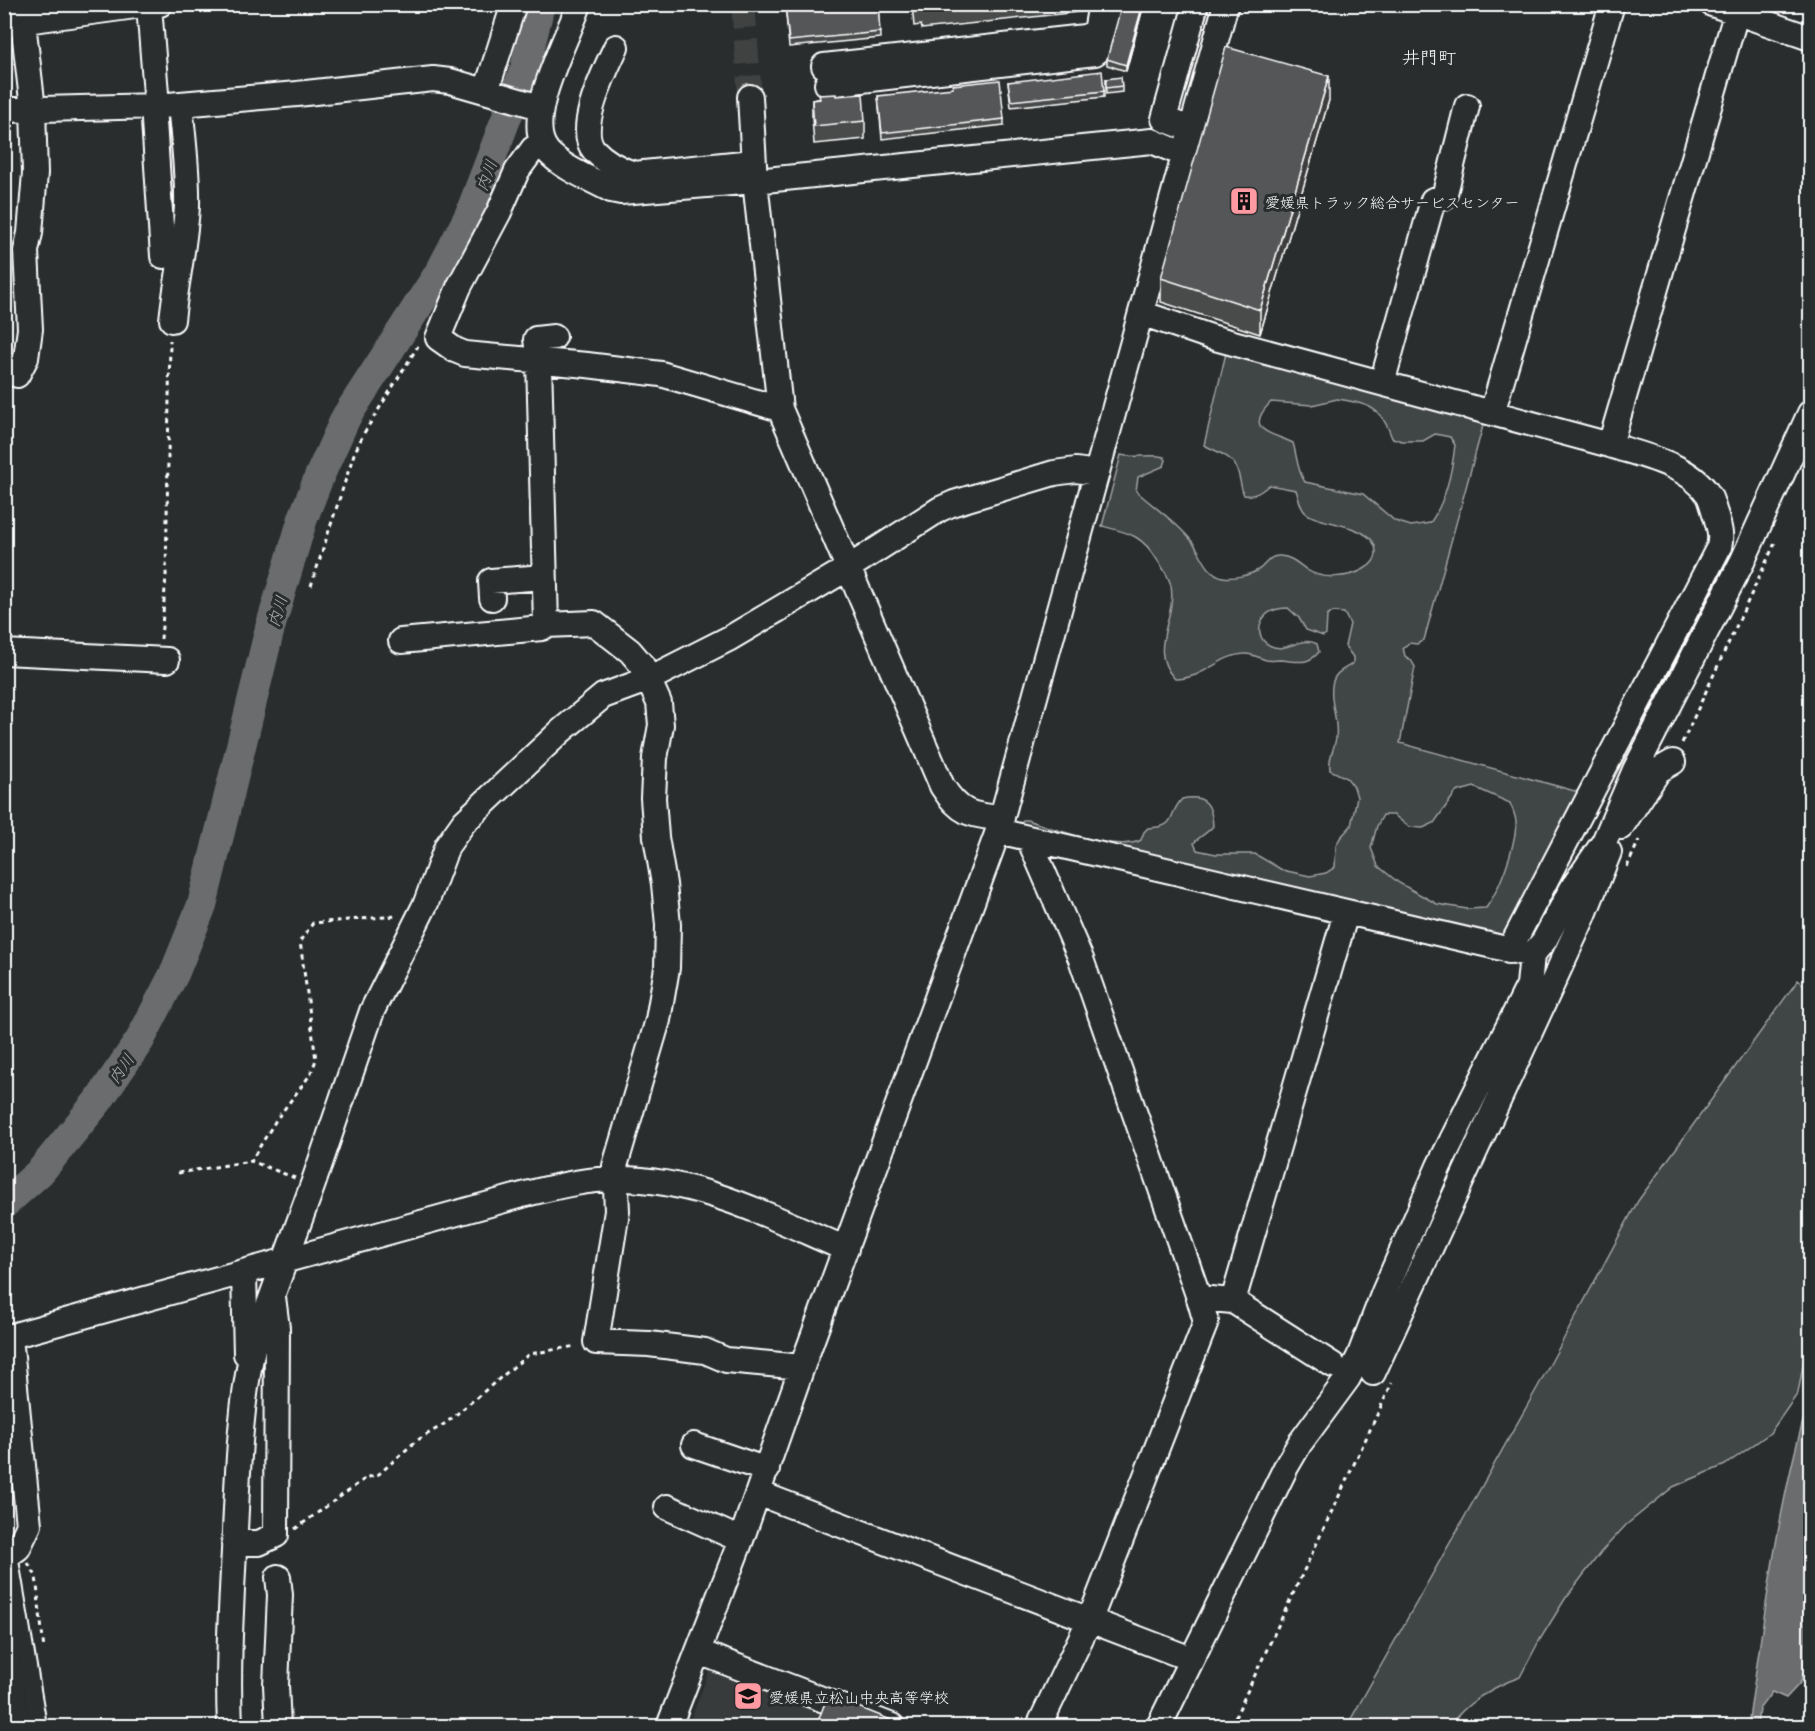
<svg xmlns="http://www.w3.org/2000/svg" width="1815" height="1731" font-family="'Playpen Sans','Klee One',sans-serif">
	<rect width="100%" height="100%" fill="#2a2d2e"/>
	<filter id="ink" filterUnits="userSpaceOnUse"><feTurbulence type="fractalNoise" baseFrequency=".0167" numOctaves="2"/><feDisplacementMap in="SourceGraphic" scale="12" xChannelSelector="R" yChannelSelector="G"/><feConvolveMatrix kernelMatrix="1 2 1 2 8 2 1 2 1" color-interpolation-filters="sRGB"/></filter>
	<g filter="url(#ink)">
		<path fill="#373a3b" d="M710 1669 871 1726H688Z"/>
		<path fill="#414445" stroke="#a0a2a2" stroke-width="1.5" fill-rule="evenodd" d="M1227 349 1484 422 1424 640 1417 644 1409 643 1403 648 1405 656 1411 660 1415 667 1400 743 1582 793 1501 942 1021 825 1023 820H1027C1053 828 1118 853 1141 840L1144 832 1148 828C1178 827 1166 817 1182 799 1206 794 1212 805 1213 826 1207 834 1199 836 1194 843L1197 850 1216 854H1255L1282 870 1310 876 1326 873 1335 867 1336 846 1340 838 1351 826 1357 797 1354 787 1347 778 1330 770C1328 758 1334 750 1336 738 1339 720 1328 699 1333 681 1336 671 1346 669 1353 663V657L1345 646 1350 624 1344 613 1333 612 1327 616 1326 634 1323 636 1306 630 1299 618 1288 608C1281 608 1272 609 1266 615 1256 625 1258 641 1271 646 1287 653 1302 635 1317 644L1319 652C1307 666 1297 661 1280 660 1276 660 1271 661 1266 660 1259 658 1252 653 1244 654 1219 655 1205 679 1175 679 1146 649 1177 620 1171 586 1169 577 1163 568 1158 561 1142 535 1130 533 1102 526L1121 455C1135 459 1150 453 1164 457L1166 460 1164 466 1138 477 1136 491C1155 508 1179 524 1194 544 1202 555 1207 574 1223 577 1233 579 1250 575 1258 570 1267 565 1268 555 1280 556 1292 557 1297 563 1307 570 1322 580 1349 578 1364 569 1371 565 1377 560 1376 551 1374 522 1314 525 1304 511 1300 506 1298 496 1296 490L1269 485C1261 492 1254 497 1244 495 1240 486 1240 475 1236 467 1232 456 1213 450 1204 445ZM1337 399C1368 404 1381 406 1392 438L1402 441H1423L1435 434 1450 437 1455 445C1452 472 1446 501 1430 523L1411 526 1395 521 1363 494 1305 482C1297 471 1297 456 1293 443 1273 433 1242 431 1271 402L1312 405ZM1474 787 1510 803C1513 811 1517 817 1516 826 1514 849 1500 889 1486 908L1467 909 1437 904 1399 883 1378 866 1371 848 1377 826 1383 815H1394L1409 827 1423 828 1434 823 1456 792Z
			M1798 980 1810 990V1333L1808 1339 1798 1393 1770 1433 1725 1465 1673 1487 1626 1525 1601 1552 1565 1599 1539 1641 1520 1677C1492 1687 1467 1702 1449 1726H1347L1541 1381 1638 1201Z"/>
		<path fill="#6a6c6d" stroke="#a6a7a7" stroke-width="1.5" d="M1810 1397V1672L1807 1664 1800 1683 1786 1698 1772 1692 1759 1709 1757 1726H1748C1764 1618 1778 1502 1810 1397Z"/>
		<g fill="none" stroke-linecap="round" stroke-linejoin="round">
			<path stroke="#6a6c6d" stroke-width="30" d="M4 1204 40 1172 98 1101 140 1040 174 974 202 905 270 628 303 518 319 477 346 417 441 270 469 216 525 69 540 4"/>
			<path stroke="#3f4243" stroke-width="24" stroke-dasharray="24 12" stroke-linecap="butt" d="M743 4 750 97"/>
			<g stroke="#fff" stroke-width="28">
				<path id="minor" d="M579 4C568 40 520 121 548 152 564 169 591 179 611 190L621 192 755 181 1152 141 1183 154
					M1712 4 1810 38
					M4 24 150 4
					M616 47C606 69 575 128 594 150 604 161 619 169 634 174L753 162
					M824 66 1085 37 1096 32 1100 9
					M827 84 1095 53 1104 46 1113 4
					M486 91 514 4
					M750 97 755 181 780 409 942 786C959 813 971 816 1002 818
					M153 106 163 256
					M157 106 149 6 160 4
					M4 110 157 106 297 94 433 79 450 81 540 107
					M1190 129 1164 119 1196 4
					M542 143 533 149 517 171 499 212 459 287 438 338 455 350 465 354 587 365 661 374 780 409
					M1141 313 1211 337 1610 445C1643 456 1688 464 1708 494 1712 500 1713 509 1716 516 1719 528 1722 535 1719 547L1509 951
					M172 320C176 282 185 244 187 206 188 172 183 137 180 104
					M554 337 536 339 539 360 546 625 594 623 630 651 642 665 659 703 661 725 655 758 653 798 656 837 664 884 668 925 667 968 658 1020 615 1166 617 1211 596 1342 649 1344 705 1351 726 1360 802 1367
					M17 375 26 358 30 329 26 251 30 233 35 173 33 109 23 22
					M1382 383 1433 200 1444 197 1467 106
					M1492 413 1612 4
					M1610 445 1739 4
					M492 598 491 581 544 577
					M401 641 542 628 546 625
					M4 652 167 660
					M1621 827 1659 770 1673 762
					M998 831 1532 955 1529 985 1439 1166 1384 1292 1359 1357 1348 1378 1300 1443 1286 1467 1159 1726
					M1029 839 1081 959 1199 1298 1233 1301 1333 1365
					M1532 955 1544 941 1573 887 1604 842 1635 770 1743 560 1810 413
					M244 1273 246 1354
					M1233 1301 1346 913
					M4 1338 526 1194C555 1187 586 1179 616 1179 698 1178 773 1218 846 1249
					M1373 1373 1583 917 1609 852
					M694 1445 767 1470
					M758 1493 1191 1659
					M667 1507 741 1540
					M234 1543H259L276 1535 277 1328 273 1297
					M4 1558 18 1548 29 1525 10 1337
					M699 1652 892 1726
					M230 1726C227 1661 232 1596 235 1530 238 1470 240 1407 253 1348L313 1184 372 1011 426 903 447 846 464 822 561 731 603 696 649 679 730 638 848 568 940 509 954 503 1054 473 1076 470 1097 473
					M278 1726 276 1685 280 1595 278 1577
					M669 1726 741 1540 802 1367 998 831 1226 4
					M1039 1726 1090 1619 1206 1322 1199 1298"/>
			</g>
			<g stroke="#fff" stroke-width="34">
				<path id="major" d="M4 1567 31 1726"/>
			</g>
			<g stroke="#fff" stroke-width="38">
				<path id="highway" d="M4 6 15 4
					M4 1665 13 1726"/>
			</g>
			<path stroke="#fff" stroke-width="3" stroke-dasharray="4.5 4.5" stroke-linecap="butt" d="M311 586 354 454 364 433 418 346
				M161 639 166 576 170 340
				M1682 743 1775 543
				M1627 867 1639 840
				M178 1173 251 1161
				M295 1178 251 1161 276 1120 310 1075 316 1060 300 941 313 923 397 916
				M295 1529 366 1478 379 1474 416 1441 446 1423 529 1354 576 1346
				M28 1563 36 1576 44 1650
				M1231 1726 1392 1383"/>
			<use href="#minor" stroke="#2a2d2e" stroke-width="24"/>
			<use href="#major" stroke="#2a2d2e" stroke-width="30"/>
			<use href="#highway" stroke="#2a2d2e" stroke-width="33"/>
		</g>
		<path fill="#494b4c" stroke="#fff" stroke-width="1.5" d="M785 4H878L880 38 789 47Z
			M912 4H1093L1087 5V11L922 29 921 25 914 26Z
			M1144 4 1126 71 1107 65V59Z
			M1106 79 1122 86V92L1106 94Z
			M1008 82 1104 91V97L1011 107Z
			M836 96 865 121V139L814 144 812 118V100Z
			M878 96 1004 119V125L882 139Z
			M1329 100 1260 334 1161 302V278Z"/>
		<path fill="#3c3d3e" stroke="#fff" stroke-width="1.5" d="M1143 4H1144L1126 71V65Z
			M1329 76V100L1260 334V310Z"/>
		<path fill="#555758" stroke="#fff" stroke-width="1.5" d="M785 4H878L880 32 789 41Z
			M1122 4H1143L1126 65 1107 59Z
			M1226 47 1329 76 1260 310 1161 278Z
			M1102 71 1104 91 1011 101 1008 82Z
			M1121 77 1122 86 1106 88V79Z
			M1000 80 1004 119 882 133 878 96 953 88V85Z
			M836 94V96L863 94 865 121 814 126 812 100 820 99 819 95Z
			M828 1695 906 1726H816Z"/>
	</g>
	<defs>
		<g id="building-square" transform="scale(1.5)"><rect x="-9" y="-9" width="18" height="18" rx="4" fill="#ff9aa2" stroke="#2a2d2e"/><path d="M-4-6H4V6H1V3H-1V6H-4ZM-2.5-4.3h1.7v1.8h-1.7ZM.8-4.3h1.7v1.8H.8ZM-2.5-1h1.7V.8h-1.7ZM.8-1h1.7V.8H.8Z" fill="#111"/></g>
		<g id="school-square" transform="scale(1.5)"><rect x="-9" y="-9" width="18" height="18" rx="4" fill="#ff9aa2" stroke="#2a2d2e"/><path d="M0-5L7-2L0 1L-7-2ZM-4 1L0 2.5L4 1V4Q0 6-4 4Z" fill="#111"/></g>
	</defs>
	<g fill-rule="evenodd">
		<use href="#building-square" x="1244" y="201"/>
		<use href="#school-square" x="748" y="1696"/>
	</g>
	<g text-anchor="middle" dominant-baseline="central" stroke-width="6" stroke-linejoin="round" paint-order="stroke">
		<g font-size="15" fill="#fff" stroke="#2a2d2e" text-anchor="start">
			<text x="1265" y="201">愛媛県トラック総合サービスセンター</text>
			<text x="769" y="1696">愛媛県立松山中央高等学校</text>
		</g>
		<g font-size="16" font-style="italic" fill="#b4b6b6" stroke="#2a2d2e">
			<text transform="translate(485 175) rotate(-69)">内川</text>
			<text transform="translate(276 611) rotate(-73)">内川</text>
			<text transform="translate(120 1068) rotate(-55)">内川</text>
		</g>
		<g font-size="18" fill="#fff" stroke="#2a2d2e">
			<text x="1429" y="56">井門町</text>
		</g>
	</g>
	<rect width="1815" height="1731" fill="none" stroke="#2a2d2e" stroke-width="24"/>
	<rect x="12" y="12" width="1791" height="1707" fill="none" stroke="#fff" stroke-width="2" filter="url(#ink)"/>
</svg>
